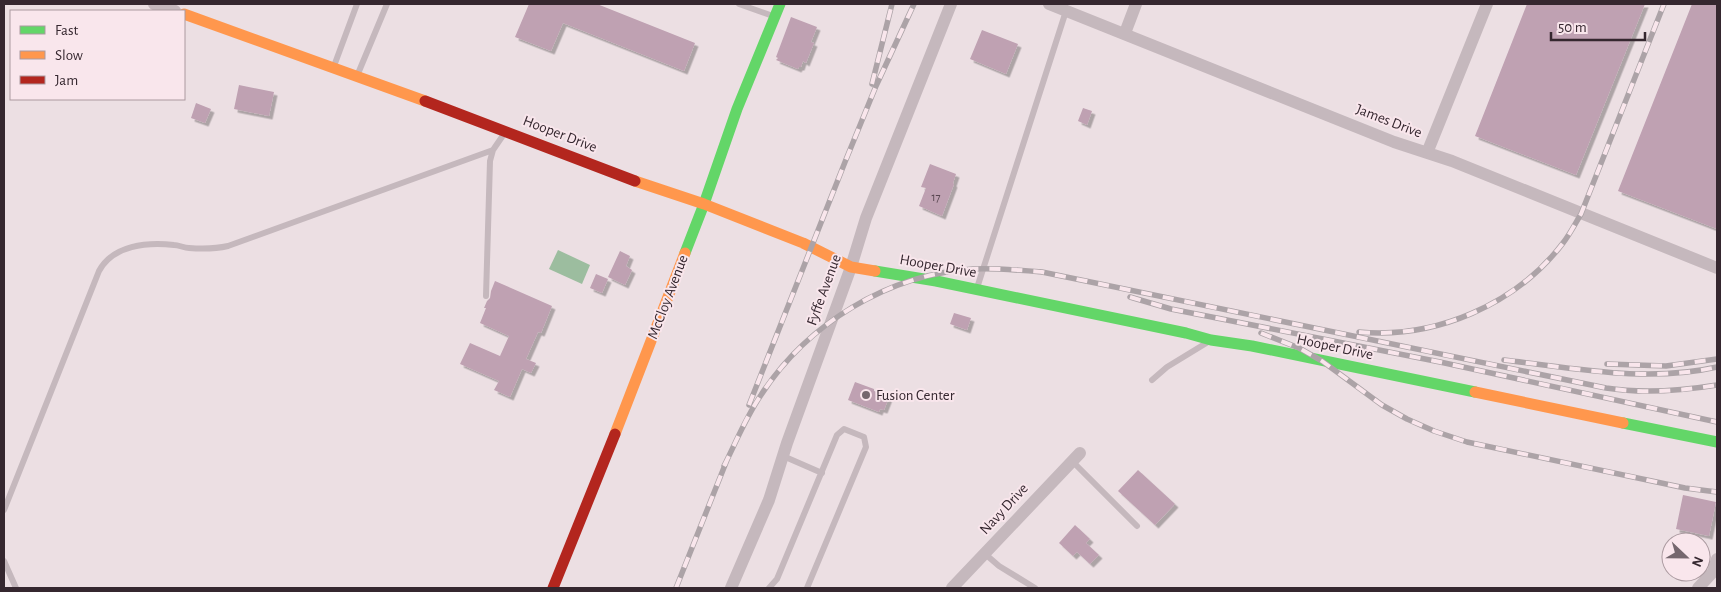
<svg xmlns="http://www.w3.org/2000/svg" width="1721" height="592" font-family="'Alegreya Sans',sans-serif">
	<defs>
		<filter id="shadow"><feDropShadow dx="3.5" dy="3.5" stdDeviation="0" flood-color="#0004"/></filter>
	</defs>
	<rect width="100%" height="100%" fill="#ecdfe3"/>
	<path fill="#9cbd9f" d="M558 250 590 265 582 284 549 269Z"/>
	<path fill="#bfa1b2" filter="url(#shadow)" d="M529 4H597L695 43 684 71 563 23 551 51 515 37Z
		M1527 4H1645L1576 175 1475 136Z
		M1692 4H1717V229L1618 191Z
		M791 17 817 27 811 42 814 43 806 63 803 61 801 67H799L798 69 776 60 778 58 776 57Z
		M982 30 1018 44 1006 74 970 59Z
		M239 85 274 92 269 116 234 109Z
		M196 103 211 109 205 123 191 118Z
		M1083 108 1092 111 1087 125 1078 121Z
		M930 164 956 174 953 183 954 184 942 216 919 206 926 188 921 187Z
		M620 251 630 256 626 266 632 270 625 285 608 277Z
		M596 274 608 279 602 293 590 288Z
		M495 281 552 306 541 333 538 332 526 359 536 363 531 373 522 369 510 397 494 390 499 381 460 364 470 343 500 356 509 336 480 323 486 308H484L487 301 490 298 491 291Z
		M954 313 971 318 967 330 950 324Z
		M855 382 874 389V391L889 397 884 410 880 409 879 412 848 400Z
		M1138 470 1175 504 1155 525 1118 491Z
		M1683 495 1716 502 1709 536 1676 529Z
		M1075 525 1090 539 1086 543 1099 555 1090 564 1077 552 1073 556 1059 543Z"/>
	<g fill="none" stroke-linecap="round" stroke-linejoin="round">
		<path stroke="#c5b8bd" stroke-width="6" d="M739 4 773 16
			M334 66 357 4
			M357 76 387 4
			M977 288 1066 11
			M486 296 490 161 493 150 506 131
			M1152 380 1167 367 1208 342
			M783 456 822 473
			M1072 461 1137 526
			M4 510 99 271C113 245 147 242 174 245 179 245 184 248 189 248 202 249 215 249 228 246L493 150
			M984 553 999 566 1035 588
			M4 561 16 588
			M769 588 777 579 837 435 844 429 864 437 866 447 807 588"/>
		<path stroke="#c5b8bd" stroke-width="12" d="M154 4 175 11
			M1049 4 1394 142 1452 161 1717 268
			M1125 33 1136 4
			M1427 153 1487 4
			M731 588 769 500 787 443 851 267 866 218 951 4
			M952 588 1080 453
			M1698 588 1713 572 1717 559"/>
		<path stroke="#63d668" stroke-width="11" d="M685 253 704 204 737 109 780 4
			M875 271 936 281 1186 333 1211 340 1252 346 1475 392
			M1623 423 1717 442"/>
		<path stroke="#ff974d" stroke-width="11" d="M184 14 425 101
			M635 181 704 204 803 243 851 267 875 271
			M1475 392 1623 423
			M615 434 685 253"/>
		<path stroke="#b3261e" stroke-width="11" d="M425 101 635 181
			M553 588 615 434"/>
		<g stroke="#aca3a7" stroke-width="5.5">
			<path id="rail" d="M872 84 892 4
				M1130 297 1171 309 1440 362 1717 422
				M1359 332C1435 339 1516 305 1563 243 1570 234 1575 224 1581 214L1664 4
				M1261 333 1299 348 1322 361 1382 405 1407 419 1434 431 1467 442 1685 488 1717 492
				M1504 360C1574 368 1647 383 1717 367
				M1607 364 1666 366 1717 359
				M749 405 845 162 876 86 914 4
				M724 466C736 442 746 417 761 395 807 324 888 274 973 269 996 268 1019 270 1042 272L1606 388C1644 394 1680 391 1717 385
				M676 588 727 460"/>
		</g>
		<use href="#rail" stroke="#f9e6ec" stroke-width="4" stroke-dasharray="11" stroke-linecap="butt"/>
	</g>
	<circle fill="#75676e" stroke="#f9e6ec" stroke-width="2" cx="866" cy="395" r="5"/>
	<g text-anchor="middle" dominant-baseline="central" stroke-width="4" stroke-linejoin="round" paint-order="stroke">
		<g font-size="12" fill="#584650">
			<text x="936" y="197">17</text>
		</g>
		<g font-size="15" fill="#35272f" stroke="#f9e6ec">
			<text transform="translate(1389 121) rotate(21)">James Drive</text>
			<text transform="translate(560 134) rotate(21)">Hooper Drive</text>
			<text transform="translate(938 266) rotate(10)">Hooper Drive</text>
			<text transform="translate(824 290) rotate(-70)">Fyffe Avenue</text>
			<text transform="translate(668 297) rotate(-69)">McCloy Avenue</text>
			<text transform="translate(1335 347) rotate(12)">Hooper Drive</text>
			<text transform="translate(1004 509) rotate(-47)">Navy Drive</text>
		</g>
		<g font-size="15" fill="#35272f" stroke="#f9e6ec" text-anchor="start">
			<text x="876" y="395">Fusion Center</text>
		</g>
	</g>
	<rect width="1721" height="592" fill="none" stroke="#35272f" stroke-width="10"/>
	<rect x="10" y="10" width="175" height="90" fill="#f9e6ec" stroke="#ab9aa0"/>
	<rect x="20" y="26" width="25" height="8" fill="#63d668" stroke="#ab9aa0"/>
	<text x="55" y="35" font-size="15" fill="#35272f">Fast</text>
	<rect x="20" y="51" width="25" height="8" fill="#ff974d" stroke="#ab9aa0"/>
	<text x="55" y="60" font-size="15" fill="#35272f">Slow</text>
	<rect x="20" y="76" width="25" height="8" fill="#b3261e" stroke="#ab9aa0"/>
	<text x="55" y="85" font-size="15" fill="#35272f">Jam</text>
	<g transform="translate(1686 557) rotate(112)"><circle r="24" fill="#f9e6ec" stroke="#ab9aa0"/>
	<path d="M0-4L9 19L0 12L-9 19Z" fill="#75676e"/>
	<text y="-8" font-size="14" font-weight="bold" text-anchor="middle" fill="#35272f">N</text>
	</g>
	<path d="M1551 32v8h94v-8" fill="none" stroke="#35272f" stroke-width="2.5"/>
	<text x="1558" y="32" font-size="15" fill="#35272f" stroke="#f9e6ec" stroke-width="4" paint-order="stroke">50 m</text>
</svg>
